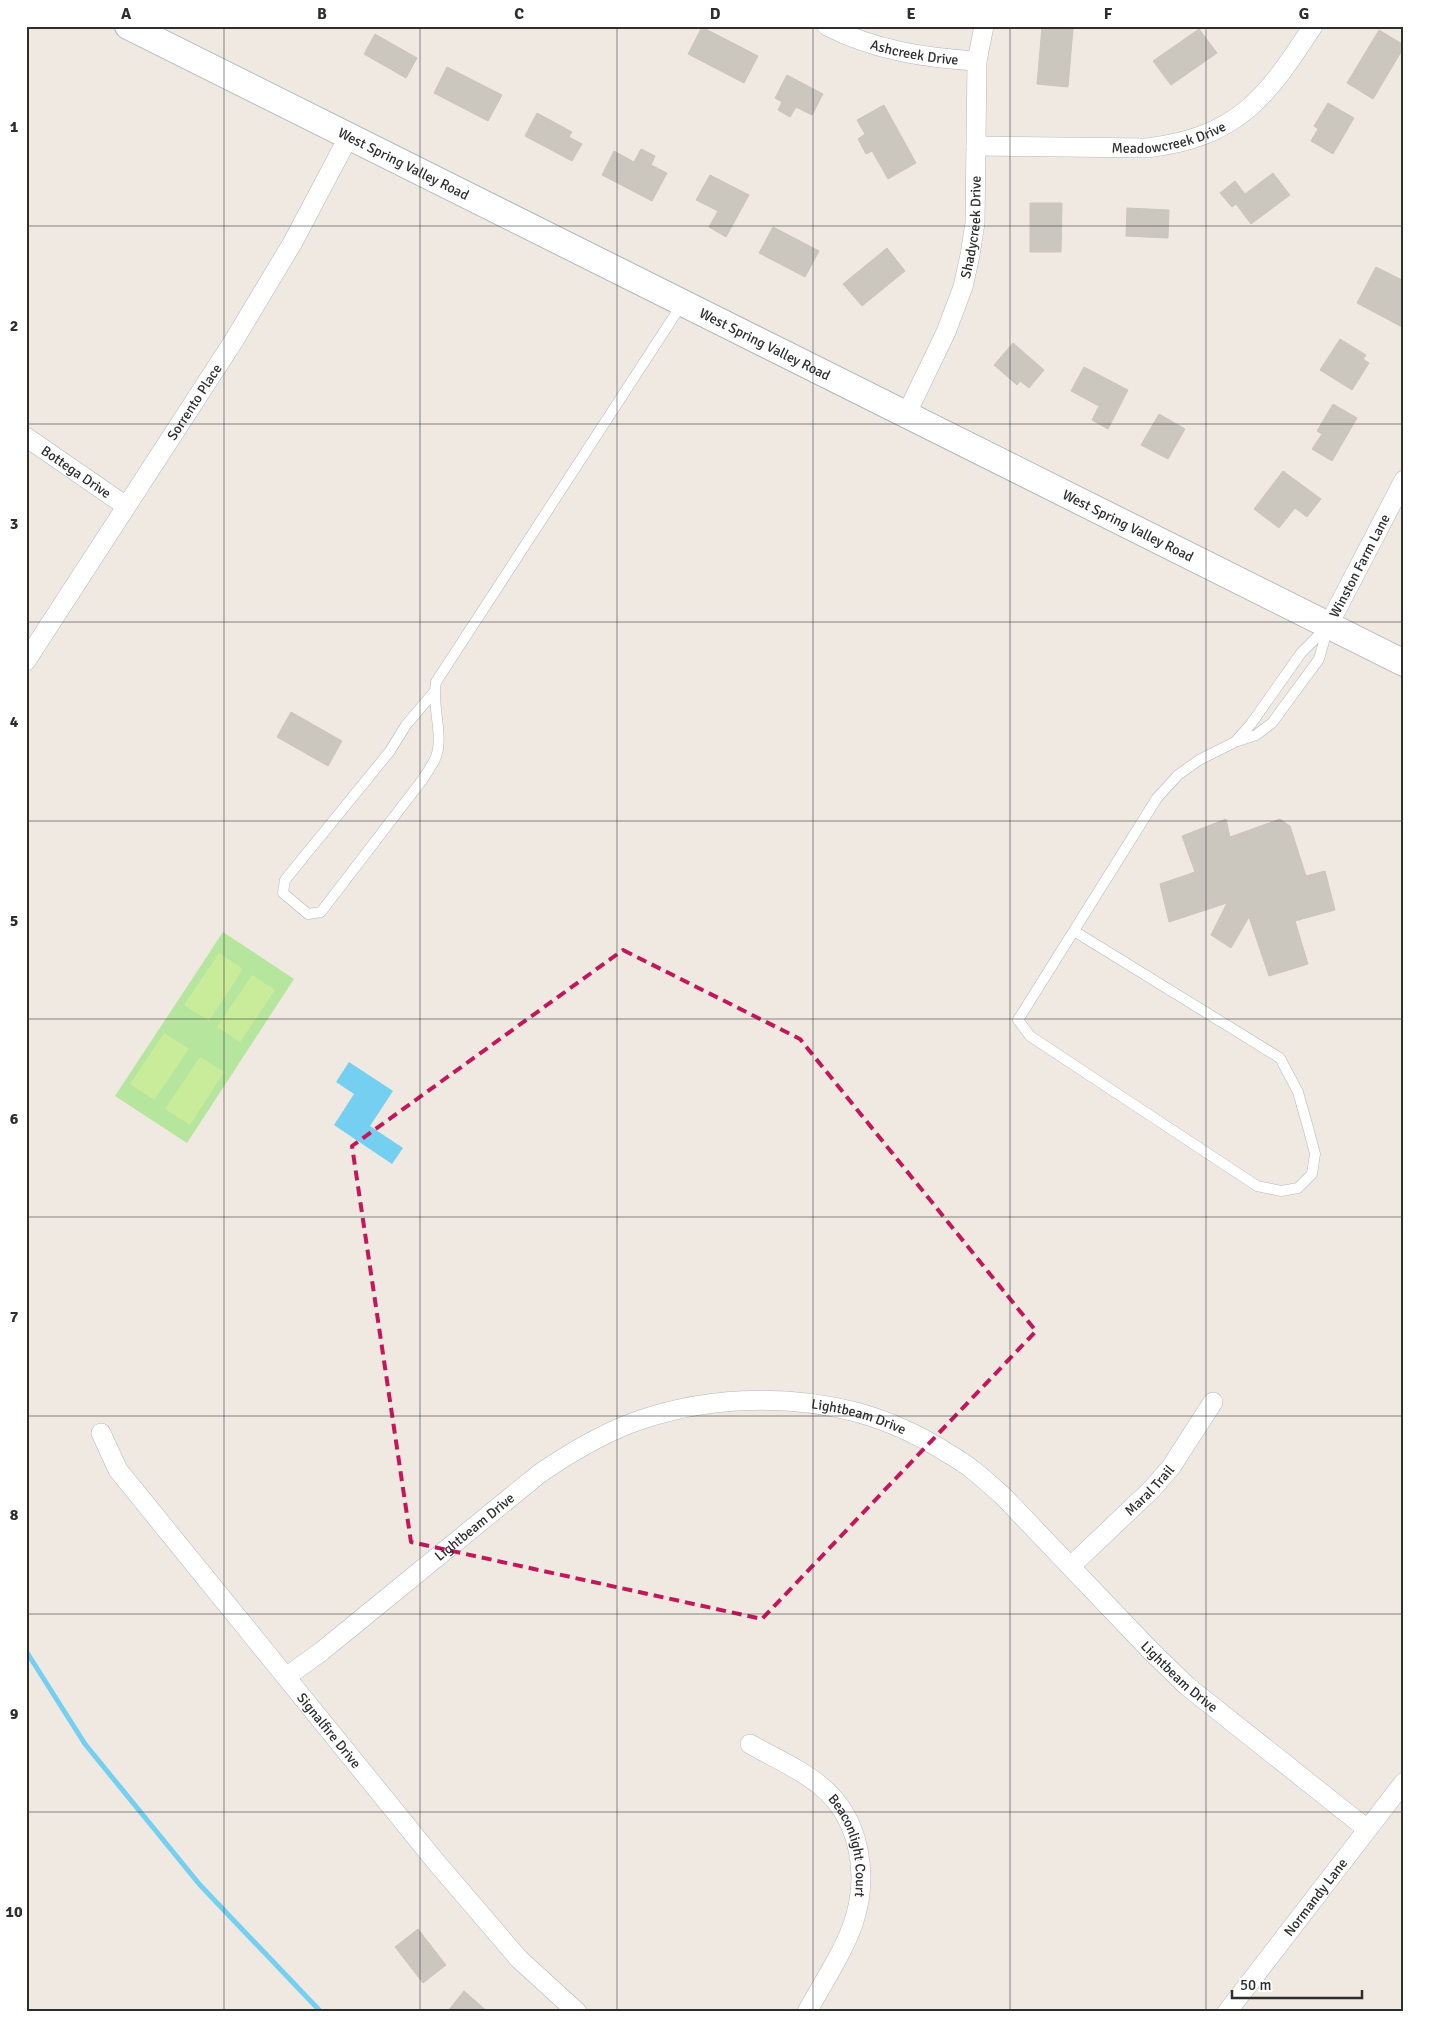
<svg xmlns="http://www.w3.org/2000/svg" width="1430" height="2038" font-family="Signika,sans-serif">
	<rect width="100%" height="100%" fill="#efe9e1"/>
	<path fill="#b6e59e" d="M223 932 294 979 187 1143 115 1096Z"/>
	<path fill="#c9ec9a" d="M219 953 243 969 209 1021 184 1005Z
		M252 975 275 990 240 1042 217 1027Z
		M164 1033 189 1049 154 1100 130 1084Z
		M200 1057 224 1072 190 1125 165 1109Z"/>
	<path fill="#75cff0" d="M349 1062 393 1091 370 1126 403 1148 392 1164 334 1125 354 1094 336 1082Z"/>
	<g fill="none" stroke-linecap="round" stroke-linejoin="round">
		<path stroke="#75cff0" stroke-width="5" d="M26 1651 85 1744 200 1885 321 2012"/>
	</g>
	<path fill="#cbc7bf" stroke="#cbc5ba" d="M702 27 758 56 744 83 688 54Z
		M1042 27 1073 29 1068 87 1037 84Z
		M1199 29 1217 53 1171 85 1153 61Z
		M1379 30 1404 45V47L1373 99 1347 83Z
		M375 34 417 58 406 78 364 54Z
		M447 67 502 95 488 121 434 93Z
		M787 75 823 94 812 115 796 107 790 117 778 110 782 102 775 98Z
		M1328 103 1354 118 1333 154 1311 141 1318 129 1314 126Z
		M884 105 916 163 888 179 872 151 866 154 858 139 865 134 857 120Z
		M537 113 572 132 569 137 582 144 572 161 525 136Z
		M641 149 655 156 651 165 667 173 652 201 602 175 614 151 634 162Z
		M1273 173 1290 195 1251 224 1236 204 1232 207 1220 193 1235 181 1245 194Z
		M710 175 749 195 726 237 709 227 718 211 696 200Z
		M1030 203H1062L1061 252H1030Z
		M1127 208 1169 210 1168 238 1126 236Z
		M773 227 819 251 805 277 759 253Z
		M887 248 905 271 862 306 843 284Z
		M1376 267 1404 281V328L1357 303Z
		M1340 339 1366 355 1363 359 1369 363 1352 390 1320 370Z
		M1013 343 1044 370 1029 388 1020 381 1017 385 994 365Z
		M1084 367 1128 390 1108 429 1092 420 1099 406 1071 391Z
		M1333 404 1357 418 1332 461 1312 449 1322 434 1317 431Z
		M1159 414 1185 429 1168 459 1141 445Z
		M1283 471 1321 499 1307 517 1295 508 1279 528 1254 509Z
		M291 712 342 741 328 766 277 737Z
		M1226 819 1230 837 1280 819 1290 826 1306 876 1325 871 1335 910 1295 921 1308 964 1269 976 1249 917 1231 948 1211 935 1227 903 1169 922 1160 884 1195 872 1182 836Z
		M418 1929 446 1965 423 1983 395 1947Z
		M464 1991 488 2012H447Z"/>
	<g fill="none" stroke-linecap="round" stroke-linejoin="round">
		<g stroke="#b4b7c1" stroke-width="11">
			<path id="lane" d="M434 692 406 725 390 751 285 880 283 893 308 914 321 912 423 779C427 772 432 766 435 759 445 738 431 705 436 682L682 304
				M1235 742 1251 724 1301 653 1327 627
				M1074 931 1280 1058 1298 1092 1309 1131 1315 1154 1312 1174 1298 1188 1281 1191 1257 1186 1030 1036 1018 1020 1157 798 1178 775 1199 760 1235 742 1256 735 1272 723 1319 659 1328 627"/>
		</g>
		<g stroke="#b4b7c1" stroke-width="20">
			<g id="street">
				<path id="s1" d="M827 26C874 50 925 58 977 61"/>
				<path id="s2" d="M976 146 1147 148C1238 137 1266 98 1313 26"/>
				<path id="s3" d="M906 415 946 332 963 287 970 255 975 223 977 61 984 26"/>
				<path id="s4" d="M26 437 126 506"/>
				<path id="s5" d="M1328 626 1404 480"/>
				<path id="s6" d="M26 661 233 342 293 242 349 136"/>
				<path id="s7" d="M101 1433 118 1470 436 1862 519 1959 577 2012"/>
				<path id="s8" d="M1071 1566 1152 1489 1171 1467 1213 1402"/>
				<path id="s9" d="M286 1677 322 1651 539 1474C568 1454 596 1437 629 1424 700 1397 782 1393 856 1412 889 1421 921 1436 949 1454 969 1465 986 1481 1003 1496L1151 1651 1187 1686 1367 1829"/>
				<path id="s10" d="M750 1744C774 1758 801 1769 822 1787 860 1819 869 1875 854 1921 844 1952 823 1982 807 2012"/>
				<path id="s11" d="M1227 2012 1404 1782"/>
			</g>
		</g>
		<g stroke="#b4b7c1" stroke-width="28">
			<g id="secondary">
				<path id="s12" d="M128 26 1404 663"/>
			</g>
		</g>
		<use href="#lane" stroke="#fff" stroke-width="10"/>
		<use href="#street" stroke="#fff" stroke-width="19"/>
		<use href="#secondary" stroke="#fff" stroke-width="26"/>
	</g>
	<path fill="none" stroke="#c2185b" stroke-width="4" stroke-dasharray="10 6" stroke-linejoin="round" d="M623 950 800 1039 1036 1331 762 1619 411 1542 352 1146Z"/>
	<path fill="none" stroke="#2e2e2e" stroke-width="1" stroke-opacity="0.55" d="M224 26V2012M420 26V2012M617 26V2012M813 26V2012M1010 26V2012M1206 26V2012M26 226H1404M26 424H1404M26 622H1404M26 821H1404M26 1019H1404M26 1217H1404M26 1416H1404M26 1614H1404M26 1812H1404"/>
	<g text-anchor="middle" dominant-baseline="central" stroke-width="4.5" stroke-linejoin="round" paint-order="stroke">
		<g font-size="14" fill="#2e2e2e" stroke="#fff">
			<text stroke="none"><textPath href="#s1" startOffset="92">Ashcreek Drive</textPath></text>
			<text stroke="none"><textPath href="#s2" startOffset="194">Meadowcreek Drive</textPath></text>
			<text stroke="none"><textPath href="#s12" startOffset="308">West Spring Valley Road</textPath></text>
			<text stroke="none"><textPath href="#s3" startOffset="201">Shadycreek Drive</textPath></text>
			<text stroke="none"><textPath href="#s12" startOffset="712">West Spring Valley Road</textPath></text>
			<text stroke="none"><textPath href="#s6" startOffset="309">Sorrento Place</textPath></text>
			<text stroke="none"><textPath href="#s4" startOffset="61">Bottega Drive</textPath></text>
			<text stroke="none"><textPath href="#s12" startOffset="1118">West Spring Valley Road</textPath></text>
			<text stroke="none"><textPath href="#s5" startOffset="68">Winston Farm Lane</textPath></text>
			<text stroke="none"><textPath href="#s9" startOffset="662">Lightbeam Drive</textPath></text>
			<text stroke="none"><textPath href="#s8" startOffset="109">Maral Trail</textPath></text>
			<text stroke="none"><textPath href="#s9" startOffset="241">Lightbeam Drive</textPath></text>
			<text stroke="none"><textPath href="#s9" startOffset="1082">Lightbeam Drive</textPath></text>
			<text stroke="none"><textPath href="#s7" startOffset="376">Signalfire Drive</textPath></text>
			<text stroke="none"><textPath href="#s10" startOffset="151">Beaconlight Court</textPath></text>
			<text stroke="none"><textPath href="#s11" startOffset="145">Normandy Lane</textPath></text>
		</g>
	</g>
	<rect width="1430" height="2038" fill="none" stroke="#ffffff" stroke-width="55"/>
	<path d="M1232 1990v8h130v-8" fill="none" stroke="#2e2e2e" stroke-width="2.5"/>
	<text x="1240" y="1990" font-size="15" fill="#2e2e2e" stroke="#ffffff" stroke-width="4" paint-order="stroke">50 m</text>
	<rect x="28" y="28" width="1374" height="1982" fill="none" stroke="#2e2e2e" stroke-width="2"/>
	<g font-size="16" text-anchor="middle" font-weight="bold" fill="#2e2e2e">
		<text x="126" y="19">A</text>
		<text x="322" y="19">B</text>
		<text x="519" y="19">C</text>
		<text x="715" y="19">D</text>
		<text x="911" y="19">E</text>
		<text x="1108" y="19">F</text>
		<text x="1304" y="19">G</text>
		<text x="14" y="132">1</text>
		<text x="14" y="331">2</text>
		<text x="14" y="529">3</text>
		<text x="14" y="727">4</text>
		<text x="14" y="926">5</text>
		<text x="14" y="1124">6</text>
		<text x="14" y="1322">7</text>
		<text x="14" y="1520">8</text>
		<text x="14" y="1719">9</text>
		<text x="14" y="1917">10</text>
	</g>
</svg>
